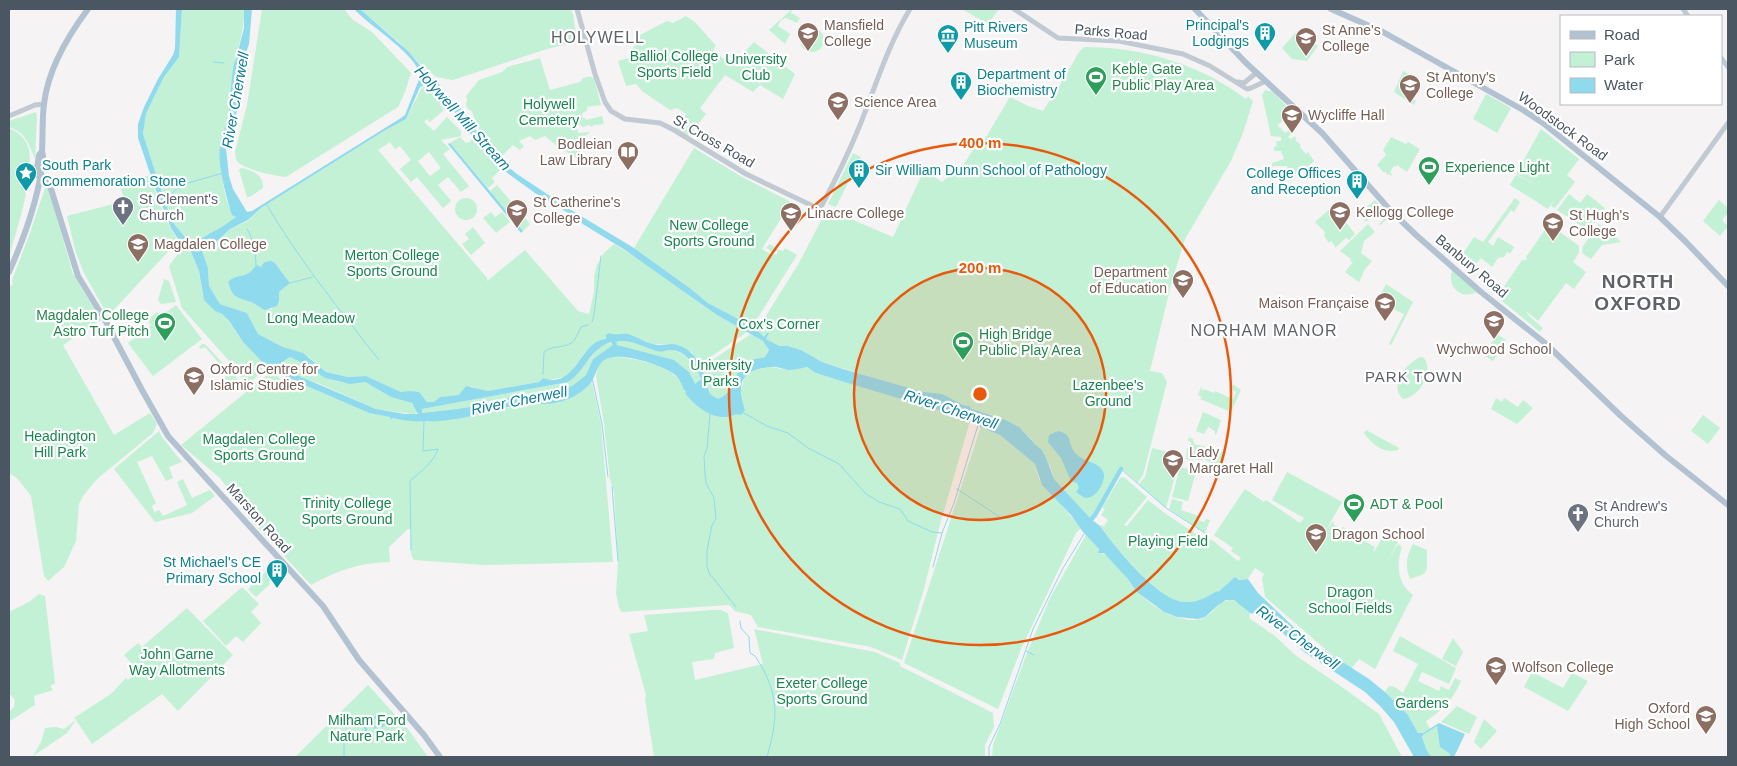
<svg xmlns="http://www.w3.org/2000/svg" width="1737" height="766" font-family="Arial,sans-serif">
	<rect width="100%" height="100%" fill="#f5f3f3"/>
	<path fill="#c3f1d5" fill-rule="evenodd" d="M182 9H244C245 27 239 44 235 62 228 86 233 114 222 137 222 162 219 197 236 217 228 227 205 235 193 242L185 237 174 224 166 205 143 134 146 114 154 97 164 77 179 57Z
		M262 9H344L353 20 372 32 411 73 405 92 398 107 286 177C276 176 241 169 236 160 236 158 235 154 235 152L247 105Z
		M360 9H570L573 14 577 42 547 49 453 80 436 77 424 66H422L400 43Z
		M792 9 791 13 800 18 797 23 786 18 781 20 778 26 790 34 785 44 769 30Z
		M962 9H999L988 24Z
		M686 16 696 23 716 46 713 49 731 66 754 42 795 74 783 99 760 85 753 92 725 75 700 108 706 114 689 136 676 128 686 114 677 108 670 110 642 91 636 84 626 86 618 61 629 58 632 49 640 40 638 36 667 21 673 23Z
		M800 40a12 12 0 1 1 24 0a12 12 0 1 1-24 0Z
		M1297 31 1318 46 1307 61 1292 59 1282 48Z
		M1084 47C1142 47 1200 64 1246 99L1248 96 1253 101 1243 133 1231 161 1185 239 1172 281 1150 371 1162 373 1167 382 1143 475 1138 483 1120 467 1091 519 1054 479C1052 474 1052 469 1049 464 1040 447 1024 428 1006 420 993 414 977 413 966 405H963L942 395H933L900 386 822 362 801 350 788 346H779L766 339 757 330 799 263 827 209 893 237 924 170 942 182 964 164 979 140 983 142 1010 97 1028 106 1043 111 1063 80 1079 52Z
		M540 58 550 90 580 82C584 76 588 76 594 78L601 105 587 107V111L582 113 583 118H585L586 120 602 116 604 124 596 125V124L591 127 590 125 582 127 581 125H577L578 133 590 132 585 136 587 146 592 149 581 151 582 158 580 160 557 146 545 136 535 140 530 136 519 141 524 146 520 150 513 145 499 159 476 132 479 129 471 110H469L466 106 467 100 466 96 479 80 502 72 507 67Z
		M1403 71 1420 80 1415 86 1410 98 1416 101 1414 105 1394 92Z
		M424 86 444 101 440 105 444 110 430 122 427 119 424 122 434 131 447 117 461 131V136L441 140 450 149 443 154 469 186 461 192 448 177 438 185 451 201 443 208 417 177 411 182 400 169 411 160 400 146 395 149 390 142 378 150 487 278V281L525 250 578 311 589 314 594 292V276L597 265 604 253 614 244 651 267 717 315 747 332 700 364 691 352 667 344H652L633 336 619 334 606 339 585 352 571 372 565 377 548 380 543 378 539 382 488 391 480 390 471 386 460 395 440 397 434 402H427L423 399 408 392H401L366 376 348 377 326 372 309 357 301 353 283 347 258 334 247 313 220 304 209 286 208 268 201 249 203 247 216 242 230 229 248 221 261 208 384 131 406 119 421 89ZM429 152 441 168 430 176 418 161ZM271 261 274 262 290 283 279 292 272 309C264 308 260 306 253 303 236 295 235 303 228 282 238 277 247 277 255 268L261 267 262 264Z
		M1265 90 1273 92 1292 112 1278 125 1279 128 1280 127 1285 133 1289 130 1292 133 1288 137 1291 139 1295 136 1296 138 1295 140 1301 145 1300 147 1306 154 1308 152 1314 161 1302 172 1285 179 1284 173 1288 171 1287 166H1273L1272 168V163L1284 159 1281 151H1274V147L1277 146 1276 141H1281V137L1271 136 1262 95Z
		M1486 94 1511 108 1497 133 1473 119Z
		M36 112 37 117 35 159C29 144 25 132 9 127V121Z
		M9 128C18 132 27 139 29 150 34 178 17 229 9 257Z
		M1541 129 1579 159 1567 175 1575 182 1555 208 1551 206 1554 200 1548 209 1510 185 1516 175 1543 188 1516 174Z
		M460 137 466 143 470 142 473 137 501 169 492 178 495 182 488 188 450 143Z
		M1391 137 1406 144 1408 142 1420 149 1407 172 1397 165 1396 167 1394 166 1390 172 1392 174 1391 176 1389 174 1387 175 1386 172H1383L1377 165 1386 155 1383 150Z
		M694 148 742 177 791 202 762 249 772 255 777 254 778 250 773 253 767 248 765 249 770 244 779 250 783 251 785 248 797 255 752 327 708 303 691 289 634 248Z
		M853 153 861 157 836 207 828 204Z
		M241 168C252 170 264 175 263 188L250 197H247L239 170Z
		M151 175C156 198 166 221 178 241L108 316 84 273 76 253 67 216 125 201 119 184Z
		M497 185 530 224 523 231 490 191Z
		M48 187 73 274 101 320 63 345 114 435 150 413 157 424 153 433 97 479 83 496 79 504 76 541 64 567 48 581 44 576 31 496 17 478 9 473V287L13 284 12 280 30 233 45 188Z
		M1569 194 1580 203 1587 194 1605 208 1589 231 1557 210Z
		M455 209a11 11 0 1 1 22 0a11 11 0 1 1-22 0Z
		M1515 198 1520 202 1514 212 1511 210 1488 242 1493 246 1498 237 1514 247 1510 254 1507 252 1504 257 1498 258 1492 267 1481 258 1469 272 1458 261 1474 237 1483 242Z
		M1375 200 1390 217 1380 225 1379 224 1384 219 1376 209 1368 216 1369 219 1366 222 1359 213Z
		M1719 200 1728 208V213L1722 220 1728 226 1720 236 1703 221Z
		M1333 206 1355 234 1349 240 1346 238 1335 248V246L1331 241 1329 243 1324 236 1325 232 1315 222Z
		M491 212 495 217 502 212 510 222 496 233 483 218Z
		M1368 224 1375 232 1364 241 1361 253 1372 261 1365 269 1359 282 1345 272 1353 262 1350 261 1351 259 1340 251Z
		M1549 224 1579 246V253L1573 262 1586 272 1574 289 1566 283 1538 321 1526 311 1529 316 1543 328 1540 332 1497 297 1522 260H1527L1526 257Z
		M1599 224 1611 236 1613 234 1621 242 1602 245 1591 259 1582 253 1583 246Z
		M473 227 485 243 471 255 462 244 469 239 465 234Z
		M185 244 189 247 199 271 203 296 215 311 222 314 229 322 243 342 266 366 248 386 238 374 239 372 182 308 169 266Z
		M1452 270 1477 292C1460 300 1447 287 1452 270Z
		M164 279 169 281 176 302 161 304 158 300Z
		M1386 284 1413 302 1391 345 1389 344 1404 314 1387 306 1383 314 1381 313 1386 301 1381 294Z
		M176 305 202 339 153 376 128 343 151 325 147 320 157 312 161 316Z
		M751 334 763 341 769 349 765 357C759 359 753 358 747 363 730 374 739 390 718 399L710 394 702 367Z
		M1497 334 1506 340 1493 361 1484 355Z
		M619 341C632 340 644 347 656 351 662 353 665 350 671 350 685 351 696 367 701 378L695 385C692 380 691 375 688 371 668 352 638 356 616 344L593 359 586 375 572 386 544 394 510 397 488 404 457 409 412 414 376 409 320 384 282 370 277 365 290 357 302 363 325 378 344 383 365 382 391 397 412 403V405L422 409 568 382 578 373 601 345Z
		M202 344H205L240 382 233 390 222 381 217 386 216 385 228 374 205 347 201 349 199 347Z
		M609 357C629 356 664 364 678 378 682 382 683 388 685 391 690 397 704 411 711 414 721 420 731 412 741 415L744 410 741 391 744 378 749 372 753 370 772 367 786 370 807 367 816 373 945 412 970 421 939 528 924 589 902 660 871 647 758 627 751 615 735 611 729 605 622 612 619 608 616 593 618 562 614 493 610 479 604 424 596 376 598 366 605 359Z
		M1421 357 1424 358C1434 372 1419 398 1403 399 1388 386 1407 362 1421 357Z
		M272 371 289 387 299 382 369 413 391 417V420L393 418 426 422 472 416 519 405H531L585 389 592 382 601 424 613 562 484 565 414 560C408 552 412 539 411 529H408L389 547 390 562C361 562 336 571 311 585L249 518 220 478 181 445Z
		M1233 384 1241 390 1231 412 1200 399 1202 397 1198 395 1201 387 1203 391 1204 389 1214 393 1215 391 1233 399 1236 392 1231 389Z
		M1496 398 1502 402 1504 398 1518 407 1523 400 1533 408 1517 424 1491 409Z
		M1203 412 1221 420 1216 435 1215 434V431L1208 427 1204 434 1196 431Z
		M1703 415 1720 428 1708 444 1691 431Z
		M981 426 1000 435 1035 464 1039 479 1081 528 1076 533 1021 649 998 709 904 663Z
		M1366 430 1399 448 1398 450C1383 454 1372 444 1364 433Z
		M159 431 162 437 182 462 169 467 173 478 166 481 152 456 137 462 156 503 152 506 154 512 159 510 163 516 187 505 177 482 183 479 192 498 210 490 215 496 192 513 155 522 114 469Z
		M1189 437 1193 439 1194 444 1206 447 1203 460 1194 459 1193 461 1186 459 1187 448 1191 446V442L1188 441Z
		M1152 448 1175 454 1173 465 1178 466 1166 508 1139 484 1145 477Z
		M1210 448 1226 453 1221 467 1210 465V462L1205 460 1208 450Z
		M1180 467 1196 471 1188 501 1172 497Z
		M1287 472 1342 502 1326 530 1333 521H1334L1333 524 1341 529 1343 527C1355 533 1363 541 1375 547L1373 551 1374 552 1384 535 1398 542 1388 560 1398 544 1402 547C1396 563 1397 584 1413 595L1375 669 1359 659 1351 669 1325 649 1265 597 1262 578 1264 574 1255 568 1248 579 1230 581 1218 592 1217 591C1207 597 1196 603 1184 602 1159 601 1115 547 1100 526L1101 525 1104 526 1108 520 1101 515 1105 509 1102 508 1120 478 1124 477 1147 497 1124 525 1127 526 1148 500 1166 514 1196 534 1192 541 1198 547 1206 539 1212 540 1238 561 1241 558 1231 551 1233 548 1214 535 1245 489 1264 502 1266 500 1300 523 1304 518 1320 527 1272 500Z
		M1172 499 1183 502 1181 510 1199 516 1198 520 1204 522 1206 519 1210 520 1205 533 1169 509Z
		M1086 535 1099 549 1098 552C1112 553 1128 582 1138 592 1146 600 1156 608 1166 613 1176 618 1196 624 1207 616 1215 610 1221 599 1232 600 1238 601 1246 610 1250 613L1249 618 1275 636 1295 655 1342 687 1379 714 1402 757H992L993 745 1027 653 1050 598Z
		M1413 544 1427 550V569L1424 574 1410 579C1405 566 1406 557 1413 544Z
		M269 568H273L272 572 274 577 269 582 270 584 256 597 248 589Z
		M242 587 259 604 251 612 261 623 243 642 236 636 226 646 203 621Z
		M39 594 45 596 55 683 50 686 53 690 34 696 35 705 10 721 9 732V712L14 707 15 700 9 693V612L29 602Z
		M187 608 233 655 178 711 162 694 92 744 76 720 67 733 33 756 41 742 45 728 56 727 64 729 76 720 74 718 112 693 126 678 128 680 138 671 124 655 138 643 142 647Z
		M711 610H721L728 613 734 648 715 653 714 659 692 662 695 680 763 664 754 629 875 652 900 663V666L993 713 994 727 985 745V757H654L645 699 646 695 629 634 648 631 644 615Z
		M1400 636 1456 668 1449 684 1422 672 1418 681 1439 691 1441 686 1449 690 1455 678 1461 681C1452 701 1444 709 1426 721L1430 729 1420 734 1418 733 1408 715 1385 692 1389 686 1395 687 1403 693 1418 664 1393 651Z
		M1453 638 1463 652 1456 666 1442 659Z
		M1532 672 1563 688 1572 673 1588 681 1568 711 1524 687Z
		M368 685 408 729 428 757H295Z
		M1457 706 1477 717 1469 734 1441 722Z
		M1484 719 1497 731 1481 749 1474 742Z
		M1437 726C1441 738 1436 747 1450 754V757H1431C1426 751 1421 742 1423 735Z"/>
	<path fill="#90daee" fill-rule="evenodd" d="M176 9H182L179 57 164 77 154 97 146 114 143 134 166 205 174 224 185 237 194 242 222 227 236 217 232 215C227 199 217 164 220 147 222 134 228 122 229 109 231 96 231 68 236 59L244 28V9H252L249 44 243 62 241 97 226 149 229 176 233 189 247 212 252 211 401 118 405 115 420 77C420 56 368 25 354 9H360L408 51 430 77 437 80 445 96 463 110 484 142 503 163 517 174 571 210 634 248 691 289 708 303 755 328 764 337 767 333H769L766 339 779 346H788L801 350 822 362 843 369 923 392 942 394 963 405 969 406 972 409 1006 420 1019 427 1038 447 1041 449C1047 458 1050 469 1054 479L1091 519 1100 526C1115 547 1159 602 1185 602 1196 603 1207 597 1217 591L1218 592 1235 577 1239 580 1248 579 1258 593 1301 634 1316 645 1369 679 1385 692 1408 715 1418 733H1423L1439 723 1465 734 1454 757H1450V754L1440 747 1437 726 1423 735 1422 737 1426 749 1431 757H1414L1394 722 1380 706 1365 692 1304 652 1266 618 1250 613 1234 600H1226L1217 606 1205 617 1198 619 1177 617 1164 612 1137 592 1127 578 1104 553H1098L1099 549 1083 532 1071 515 1042 485 1035 464 1000 435 945 412 854 385 816 373 807 367C801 368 794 370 787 370 782 369 777 366 772 367 741 369 736 383 745 410L741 415C734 413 732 417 725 417 710 418 694 405 685 393L686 392C682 388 681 379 674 374 662 365 616 349 603 361 597 366 596 374 592 381 588 388 576 396 568 399 553 406 536 403 520 405 503 407 487 413 472 416 446 422 418 424 393 418L391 420 390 417 369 413 284 376 274 365 269 368 266 366 243 342 229 321 222 314 215 311 204 300 199 271 189 247 178 239 171 228 155 188 138 138V124L144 107 158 79 173 55 175 49ZM424 85 448 103 478 144 499 167 535 193 568 213 573 218 625 250 717 315 763 341 769 350 765 357C759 359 753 358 747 363 730 374 739 390 718 399L710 394 705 380 706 378C700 362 691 346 672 344 666 344 659 346 653 344 644 342 636 336 628 334 621 333 616 336 609 333L606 335V339C579 341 577 390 543 378L539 382 488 391 466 386 459 395 440 397 434 402H427L419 392 410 391 401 392 366 376 348 377 326 372 303 353 283 347 258 334 247 313 220 304 209 286 208 268 202 251 203 247 216 242 230 229 248 220 261 208 384 131 406 119 420 87ZM619 341C632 340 644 347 656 351 662 353 665 350 671 350 685 350 697 367 701 379L695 384 689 372 674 360 617 345 616 342ZM611 342 613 345 593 359 586 375 572 386 544 394 510 397 488 404 457 409 422 413V409L568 382C586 371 589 349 611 342ZM290 357 302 363 325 378 350 384 365 382 391 397 412 403 418 414H405L376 409 278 367V365Z
		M450 143 523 231 521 233 448 144Z
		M271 261 274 262 290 283 279 292V301L277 306 265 310C261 308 256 304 251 302 235 297 233 298 228 282 238 272 246 281 256 265L261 267C263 262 265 262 271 261Z
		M1058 431C1071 434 1068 439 1072 448 1078 463 1101 460 1104 474 1105 482 1096 499 1086 498 1083 497 1079 494 1076 492L1079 488 1077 483 1071 481 1061 458 1048 442 1049 435Z
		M379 716 386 723 385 726 381 727 378 719H375V726L379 730 377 733 372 723H367L365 725 368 731 369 737 365 741H362L358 738 359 732 365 730 362 723 358 721 359 718 363 717 367 719 370 717Z"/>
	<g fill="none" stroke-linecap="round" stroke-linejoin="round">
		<path stroke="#90daee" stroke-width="1" d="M213 62 224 63
			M267 205C299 260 339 309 379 360
			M167 207 170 205 173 192 181 185 223 173
			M247 229C253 238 256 255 256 265
			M290 283 313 277
			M592 322 594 315 601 256
			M543 374 544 352C553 344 568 350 575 339 577 336 579 331 581 327L588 325
			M592 377 602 424 608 477
			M742 412 767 426 788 433 808 448 839 464 866 494 879 502 900 509 908 521 932 532 942 533
			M710 413 707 449 704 456 705 474 706 483 714 498 716 519 712 525 707 551V566L709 573 736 607
			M1121 469 1166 508 1205 533
			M612 487 618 561
			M957 489 1000 517
			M411 550 410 481C420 472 434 462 438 449L423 451 424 421
			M933 567 942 533 954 503 978 425
			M740 621 741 628 749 637 750 653 755 656C779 692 779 716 767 757
			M1026 651 1034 655
			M331 757H335
			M344 757V743L347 737 353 739 358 738
			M989 757V747L1000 724 1033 629 1063 568 1084 534"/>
		<path stroke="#90daee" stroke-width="4.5" d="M1088 523 1095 515 1121 469"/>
		<path stroke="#c1cad2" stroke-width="5" d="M577 9 595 74 605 102 611 111 625 119 660 123 674 130 746 174 817 208 822 205C836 179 849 152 860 125 876 85 888 45 910 9
			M1014 9 1058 38 1119 41 1183 54 1210 66 1247 89 1251 88 1266 81
			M1683 9 1688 16
			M1721 58 1728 67
			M1238 82 1244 83 1256 73
			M9 116 35 105 44 104
			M1660 217 1728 123"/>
		<path stroke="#b3c2d1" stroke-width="6" d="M1195 9 1245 62 1322 133 1390 210 1416 235 1481 292 1545 343 1621 416 1665 455 1728 505
			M1331 9 1383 32 1523 110 1543 123 1660 217 1686 242 1728 286
			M36 173 46 178 51 189 78 276 105 320 142 390 168 436 254 531 323 606 359 660 424 735 440 757
			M36 175 39 155 42 151
			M9 272C25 236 40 196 43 156L42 151C43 135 42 119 44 104 48 69 67 37 88 9"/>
	</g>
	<circle cx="980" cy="394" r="126" fill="#e8590c" fill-opacity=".12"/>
	<g fill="none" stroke="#e8590c" stroke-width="2.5">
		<circle cx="980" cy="394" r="126"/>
		<circle cx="980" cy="394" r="251"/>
	</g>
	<defs>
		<g id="university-pin" transform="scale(1.125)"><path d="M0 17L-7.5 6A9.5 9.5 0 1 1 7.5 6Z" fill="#8d6e63" stroke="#fff"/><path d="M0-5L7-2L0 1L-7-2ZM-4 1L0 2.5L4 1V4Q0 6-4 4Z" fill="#fff"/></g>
		<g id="building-pin" transform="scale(1.125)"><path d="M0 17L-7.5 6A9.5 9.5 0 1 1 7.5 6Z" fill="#0f9aa8" stroke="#fff"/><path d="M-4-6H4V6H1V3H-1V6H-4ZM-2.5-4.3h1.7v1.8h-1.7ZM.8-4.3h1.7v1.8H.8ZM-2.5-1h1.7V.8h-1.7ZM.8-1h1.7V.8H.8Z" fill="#fff"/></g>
		<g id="museum-pin" transform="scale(1.125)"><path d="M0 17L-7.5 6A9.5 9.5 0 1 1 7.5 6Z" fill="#0f9aa8" stroke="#fff"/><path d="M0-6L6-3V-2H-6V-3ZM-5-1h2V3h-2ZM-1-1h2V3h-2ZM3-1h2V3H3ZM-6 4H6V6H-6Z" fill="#fff"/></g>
		<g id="stadium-pin" transform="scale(1.125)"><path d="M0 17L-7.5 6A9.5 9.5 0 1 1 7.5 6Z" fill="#2e9e5b" stroke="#fff"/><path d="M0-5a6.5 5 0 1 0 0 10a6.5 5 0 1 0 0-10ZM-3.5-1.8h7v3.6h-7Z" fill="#fff"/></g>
		<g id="library-pin" transform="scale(1.125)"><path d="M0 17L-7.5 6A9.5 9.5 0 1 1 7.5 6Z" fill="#8d6e63" stroke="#fff"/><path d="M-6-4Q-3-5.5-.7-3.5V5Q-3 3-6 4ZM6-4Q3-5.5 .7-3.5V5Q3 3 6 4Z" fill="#fff"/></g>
		<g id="sight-pin" transform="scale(1.125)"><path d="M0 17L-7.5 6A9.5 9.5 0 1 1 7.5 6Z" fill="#0f9aa8" stroke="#fff"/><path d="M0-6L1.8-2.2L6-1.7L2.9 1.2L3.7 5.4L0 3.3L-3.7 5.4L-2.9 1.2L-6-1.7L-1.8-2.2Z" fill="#fff"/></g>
		<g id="church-pin" transform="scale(1.125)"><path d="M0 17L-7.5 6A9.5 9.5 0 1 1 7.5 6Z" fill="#6b7280" stroke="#fff"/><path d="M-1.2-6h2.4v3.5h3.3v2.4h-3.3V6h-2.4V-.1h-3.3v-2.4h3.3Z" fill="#fff"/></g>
		<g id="school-pin" transform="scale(1.125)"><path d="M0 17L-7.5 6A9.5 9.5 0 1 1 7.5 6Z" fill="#8d6e63" stroke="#fff"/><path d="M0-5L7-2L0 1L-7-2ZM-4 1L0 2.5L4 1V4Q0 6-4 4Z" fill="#fff"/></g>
	</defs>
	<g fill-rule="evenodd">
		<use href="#university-pin" x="808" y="33"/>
		<use href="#building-pin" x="1265" y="33"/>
		<use href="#museum-pin" x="948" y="35"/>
		<use href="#university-pin" x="1306" y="38"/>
		<use href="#stadium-pin" x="1096" y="77"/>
		<use href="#building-pin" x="961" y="82"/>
		<use href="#university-pin" x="1410" y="85"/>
		<use href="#university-pin" x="838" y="102"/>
		<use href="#university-pin" x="1292" y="115"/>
		<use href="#library-pin" x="628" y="152"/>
		<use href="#stadium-pin" x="1429" y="167"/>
		<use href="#building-pin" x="859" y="170"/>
		<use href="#sight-pin" x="26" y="173"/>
		<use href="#building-pin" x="1357" y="181"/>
		<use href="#church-pin" x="123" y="207"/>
		<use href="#university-pin" x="517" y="210"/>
		<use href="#university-pin" x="1340" y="212"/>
		<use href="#university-pin" x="791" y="213"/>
		<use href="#university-pin" x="1553" y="223"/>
		<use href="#university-pin" x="138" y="244"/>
		<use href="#university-pin" x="1183" y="280"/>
		<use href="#university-pin" x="1385" y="303"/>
		<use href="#school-pin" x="1494" y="321"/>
		<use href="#stadium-pin" x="165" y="323"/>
		<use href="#stadium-pin" x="963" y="342"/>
		<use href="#university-pin" x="194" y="377"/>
		<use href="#university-pin" x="1173" y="460"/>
		<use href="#stadium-pin" x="1354" y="504"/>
		<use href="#church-pin" x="1578" y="514"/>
		<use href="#school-pin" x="1316" y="534"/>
		<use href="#building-pin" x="277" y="570"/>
		<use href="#university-pin" x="1496" y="667"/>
		<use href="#school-pin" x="1706" y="716"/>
	</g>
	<g text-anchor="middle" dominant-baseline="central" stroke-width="4.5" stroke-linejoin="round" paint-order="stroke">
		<g font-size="14" fill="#785e54" stroke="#fff" text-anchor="start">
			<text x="824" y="25">Mansfield<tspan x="824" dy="16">College</tspan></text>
			<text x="1322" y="30">St Anne's<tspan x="1322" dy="16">College</tspan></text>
			<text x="1426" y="77">St Antony's<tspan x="1426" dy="16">College</tspan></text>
			<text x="854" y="102">Science Area</text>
			<text x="1308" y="115">Wycliffe Hall</text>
			<text x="612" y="144" text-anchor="end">Bodleian<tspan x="612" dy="16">Law Library</tspan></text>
			<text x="533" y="202">St Catherine's<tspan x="533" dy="16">College</tspan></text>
			<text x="1356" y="212">Kellogg College</text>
			<text x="807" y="213">Linacre College</text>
			<text x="1569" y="215">St Hugh's<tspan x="1569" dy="16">College</tspan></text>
			<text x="154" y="244">Magdalen College</text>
			<text x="1167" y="272" text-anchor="end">Department<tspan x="1167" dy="16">of Education</tspan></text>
			<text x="1369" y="303" text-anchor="end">Maison Française</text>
			<text x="1494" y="349" text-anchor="middle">Wychwood School</text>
			<text x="210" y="369">Oxford Centre for<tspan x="210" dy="16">Islamic Studies</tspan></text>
			<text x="1189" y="452">Lady<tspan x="1189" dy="16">Margaret Hall</tspan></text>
			<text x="1332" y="534">Dragon School</text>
			<text x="1512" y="667">Wolfson College</text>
			<text x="1690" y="708" text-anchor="end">Oxford<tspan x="1690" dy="16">High School</tspan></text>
		</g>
		<g font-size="14" fill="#0d838f" stroke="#fff" text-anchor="start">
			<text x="1249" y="25" text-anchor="end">Principal's<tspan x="1249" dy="16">Lodgings</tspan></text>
			<text x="964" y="27">Pitt Rivers<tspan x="964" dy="16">Museum</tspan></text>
			<text x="977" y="74">Department of<tspan x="977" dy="16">Biochemistry</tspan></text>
			<text x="42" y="165">South Park<tspan x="42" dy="16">Commemoration Stone</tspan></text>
			<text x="875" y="170">Sir William Dunn School of Pathology</text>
			<text x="1341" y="173" text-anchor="end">College Offices<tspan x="1341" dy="16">and Reception</tspan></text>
			<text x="261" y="562" text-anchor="end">St Michael's CE<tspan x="261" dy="16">Primary School</tspan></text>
		</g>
		<g font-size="14" fill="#4a5661" stroke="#fff">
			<text transform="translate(1111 32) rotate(5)">Parks Road</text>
			<text transform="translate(1563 126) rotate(36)">Woodstock Road</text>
			<text transform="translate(714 141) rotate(30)">St Cross Road</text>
			<text transform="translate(1472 266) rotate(40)">Banbury Road</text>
			<text transform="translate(259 518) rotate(48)">Marston Road</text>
		</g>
		<g font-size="14" fill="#17864f" stroke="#fff">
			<text x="674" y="56">Balliol College<tspan x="674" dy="16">Sports Field</tspan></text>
			<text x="756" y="59">University<tspan x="756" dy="16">Club</tspan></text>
			<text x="549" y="104">Holywell<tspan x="549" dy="16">Cemetery</tspan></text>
			<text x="709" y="225">New College<tspan x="709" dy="16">Sports Ground</tspan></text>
			<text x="392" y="255">Merton College<tspan x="392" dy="16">Sports Ground</tspan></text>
			<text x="311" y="318">Long Meadow</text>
			<text x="779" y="324">Cox's Corner</text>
			<text x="721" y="365">University<tspan x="721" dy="16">Parks</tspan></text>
			<text x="1108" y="385">Lazenbee's<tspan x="1108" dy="16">Ground</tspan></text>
			<text x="60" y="436">Headington<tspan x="60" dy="16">Hill Park</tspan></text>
			<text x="259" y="439">Magdalen College<tspan x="259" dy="16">Sports Ground</tspan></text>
			<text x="347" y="503">Trinity College<tspan x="347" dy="16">Sports Ground</tspan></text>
			<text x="1168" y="541">Playing Field</text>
			<text x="1350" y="592">Dragon<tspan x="1350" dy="16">School Fields</tspan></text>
			<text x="177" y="654">John Garne<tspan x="177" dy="16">Way Allotments</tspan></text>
			<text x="822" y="683">Exeter College<tspan x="822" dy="16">Sports Ground</tspan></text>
			<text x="1422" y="703">Gardens</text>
			<text x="367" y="720">Milham Ford<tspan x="367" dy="16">Nature Park</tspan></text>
		</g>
		<g font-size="14" fill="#27864d" stroke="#fff" text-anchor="start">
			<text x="1112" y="69">Keble Gate<tspan x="1112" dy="16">Public Play Area</tspan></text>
			<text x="1445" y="167">Experience Light</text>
			<text x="149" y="315" text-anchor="end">Magdalen College<tspan x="149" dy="16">Astro Turf Pitch</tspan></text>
			<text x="979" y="334">High Bridge<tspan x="979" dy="16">Public Play Area</tspan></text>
			<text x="1370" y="504">ADT &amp; Pool</text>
		</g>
		<g font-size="14" fill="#5b616d" stroke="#fff" text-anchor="start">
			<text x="139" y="199">St Clement's<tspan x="139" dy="16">Church</tspan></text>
			<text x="1594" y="506">St Andrew's<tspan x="1594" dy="16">Church</tspan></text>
		</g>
		<g font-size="15" font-style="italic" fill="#0c7c9b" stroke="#fff">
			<text transform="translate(235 100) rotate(-80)">River Cherwell</text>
			<text transform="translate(463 118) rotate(48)">Holywell Mill Stream</text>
			<text transform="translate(519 400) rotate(-11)">River Cherwell</text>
			<text transform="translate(951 409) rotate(18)">River Cherwell</text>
			<text transform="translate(1298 637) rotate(36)">River Cherwell</text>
		</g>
		<g font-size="15" letter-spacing="1" fill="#5f6368" stroke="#fff">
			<text x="1414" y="376">PARK TOWN</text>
		</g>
		<g font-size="16" letter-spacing="1" fill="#5f6368" stroke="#fff">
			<text x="598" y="37">HOLYWELL</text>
			<text x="1264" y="330">NORHAM MANOR</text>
		</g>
		<g font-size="19" font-weight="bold" letter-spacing="1" fill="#5f6368" stroke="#fff">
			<text x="1638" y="281">NORTH<tspan x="1638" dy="22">OXFORD</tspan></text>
		</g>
	</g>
	<circle cx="980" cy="394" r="8" fill="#e8590c" stroke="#fff" stroke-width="2.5"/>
	<g font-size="15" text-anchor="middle" font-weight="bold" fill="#e8590c" stroke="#fff" stroke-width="4.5" stroke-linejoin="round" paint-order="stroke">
		<text x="980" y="148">400 m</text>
		<text x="980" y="273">200 m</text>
	</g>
	<rect width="1737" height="766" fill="none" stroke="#4a5661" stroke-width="20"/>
	<rect x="1560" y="15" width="162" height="90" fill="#ffffff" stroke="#b7bbc0"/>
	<rect x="1570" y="31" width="25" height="8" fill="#b3c2d1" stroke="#b7bbc0"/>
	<text x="1604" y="40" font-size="15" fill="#4a5661">Road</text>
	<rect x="1570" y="52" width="25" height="15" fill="#c3f1d5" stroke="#b7bbc0"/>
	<text x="1604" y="65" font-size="15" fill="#4a5661">Park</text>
	<rect x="1570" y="78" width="25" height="15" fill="#90daee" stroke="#b7bbc0"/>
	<text x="1604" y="90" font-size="15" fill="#4a5661">Water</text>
</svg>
